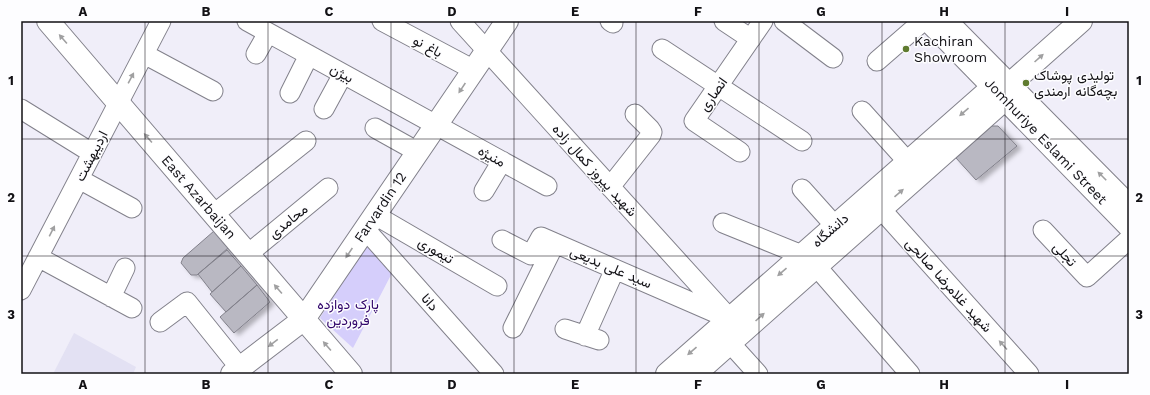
<svg xmlns="http://www.w3.org/2000/svg" width="1150" height="395" font-family="'Work Sans',Vazirmatn,sans-serif">
	<defs>
		<filter id="shadow"><feDropShadow dx="4.5" dy="2.5" stdDeviation="2" flood-color="#0004"/></filter>
	</defs>
	<rect width="100%" height="100%" fill="#f0eef9"/>
	<path fill="#e3e1f3" d="M74 333 136 367 133 374H53Z"/>
	<path fill="#d5cefb" d="M366 240 392 273 353 348 320 318Z"/>
	<path fill="#b9b8c2" stroke="#82818b" filter="url(#shadow)" d="M992 126H998L1017 146 976 180 956 158Z
		M214 231 228 248 197 275H191L181 263 183 258Z
		M227 250 241 266 212 292 198 274Z
		M241 266 257 285 226 312 210 294Z
		M257 285 270 302 234 333 220 317Z"/>
	<g fill="none" stroke-linecap="round" stroke-linejoin="round">
		<g stroke="#82818b" stroke-width="21">
			<path id="minor" d="M247 21 547 186
				M382 21 474 70
				M460 21 730 319
				M610 21 613 23
				M724 21 751 39
				M784 21 833 58
				M948 21 1129 204
				M662 49 802 141
				M144 54 213 91
				M256 54 268 33
				M877 61 923 21
				M290 93 309 55
				M21 109 92 153
				M324 109 343 74
				M862 111 917 172
				M375 128 418 152
				M740 152 694 121 763 21
				M79 179 132 208
				M610 187 651 135 652 132 650 129 635 114
				M802 189 845 237
				M484 191 502 161
				M871 198 1029 374
				M214 214 306 141
				M375 215 497 286
				M723 223 802 255
				M365 229 494 374
				M1043 230 1087 277 1129 239
				M502 240 531 255 541 237 723 316
				M248 254 328 188
				M38 257 132 308
				M816 266 910 374
				M21 290 161 21
				M111 297 125 268
				M160 322 187 302 240 368
				M513 328 555 243
				M565 329 599 340
				M720 332 758 374
				M585 336 615 269"/>
		</g>
		<g stroke="#82818b" stroke-width="24">
			<path id="major" d="M48 21 351 374
				M929 21 1129 226
				M232 374 304 319 507 21
				M667 374 993 87
				M695 374 1005 99 1010 84 1081 21"/>
		</g>
		<use href="#minor" stroke="#fff" stroke-width="19"/>
		<use href="#major" stroke="#fff" stroke-width="22"/>
	</g>
	<defs><path id="oneway-solid" d="M-6-.8H1V-3.2L6.5 0L1 3.2V.8H-6Z"/></defs>
	<g fill="#a0a0a1">
		<use href="#oneway-solid" transform="translate(63 39) rotate(-131)"/>
		<use href="#oneway-solid" transform="translate(1039 58) rotate(-42)"/>
		<use href="#oneway-solid" transform="translate(131 78) rotate(-62)"/>
		<use href="#oneway-solid" transform="translate(462 88) rotate(124)"/>
		<use href="#oneway-solid" transform="translate(964 112) rotate(139)"/>
		<use href="#oneway-solid" transform="translate(148 138) rotate(-131)"/>
		<use href="#oneway-solid" transform="translate(1102 176) rotate(-135)"/>
		<use href="#oneway-solid" transform="translate(899 193) rotate(-41)"/>
		<use href="#oneway-solid" transform="translate(52 231) rotate(-63)"/>
		<use href="#oneway-solid" transform="translate(349 253) rotate(124)"/>
		<use href="#oneway-solid" transform="translate(782 272) rotate(139)"/>
		<use href="#oneway-solid" transform="translate(278 289) rotate(-131)"/>
		<use href="#oneway-solid" transform="translate(760 317) rotate(-42)"/>
		<use href="#oneway-solid" transform="translate(273 343) rotate(143)"/>
		<use href="#oneway-solid" transform="translate(1003 345) rotate(-132)"/>
		<use href="#oneway-solid" transform="translate(327 346) rotate(-131)"/>
		<use href="#oneway-solid" transform="translate(692 351) rotate(139)"/>
	</g>
	<path fill="none" stroke="#121115" stroke-width="1" stroke-opacity="0.55" d="M145 21V374M268 21V374M391 21V374M514 21V374M636 21V374M759 21V374M882 21V374M1005 21V374M21 139H1129M21 256H1129"/>
	<g fill="#5f7b2f" stroke="#fdfdff" stroke-width="1.5">
		<circle cx="906" cy="49" r="4"/>
		<circle cx="1026" cy="83" r="4"/>
	</g>
	<g text-anchor="middle" dominant-baseline="central" stroke-width="3" stroke-linejoin="round" paint-order="stroke">
		<g font-size="14" fill="#121115" stroke="#fdfdff" text-anchor="start">
			<text x="914" y="41">Kachiran<tspan x="914" dy="16">Showroom</tspan></text>
			<text x="1034" y="75">تولیدی پوشاک<tspan x="1034" dy="16">بچه‌گانه ارمندی</tspan></text>
		</g>
		<g font-size="14" fill="#121115" stroke="#fdfdff">
			<text transform="translate(428 46) rotate(28)">باغ نو</text>
			<text transform="translate(342 73) rotate(29)">بیژن</text>
			<text transform="translate(713 94) rotate(-55)">انصاری</text>
			<text transform="translate(1046 141) rotate(46)">Jomhuriye Eslami Street</text>
			<text transform="translate(91 156) rotate(-63)">اردیبهشت</text>
			<text transform="translate(492 156) rotate(29)">منیژه</text>
			<text transform="translate(595 170) rotate(48)">شهید پیروز کمال زاده</text>
			<text transform="translate(199 197) rotate(49)">East Azarbaijan</text>
			<text transform="translate(380 207) rotate(-56)">Farvardin 12</text>
			<text transform="translate(288 221) rotate(-39)">محامدی</text>
			<text transform="translate(830 230) rotate(-41)">دانشگاه</text>
			<text transform="translate(436 250) rotate(31)">تیموری</text>
			<text transform="translate(1065 254) rotate(47)">تجلی</text>
			<text transform="translate(611 267) rotate(23)">سید علی بدیعی</text>
			<text transform="translate(949 285) rotate(48)">شهید غلامرضا صالحی</text>
			<text transform="translate(430 302) rotate(48)">دانا</text>
		</g>
		<g font-size="14" fill="#30056a" stroke="#fdfdff">
			<text x="348" y="304">پارک دوازده<tspan x="348" dy="16">فروردین</tspan></text>
		</g>
	</g>
	<rect width="1150" height="395" fill="none" stroke="#fdfdff" stroke-width="44"/>
	<rect x="22" y="22" width="1106" height="351" fill="none" stroke="#121115" stroke-width="1.5"/>
	<g font-size="13" text-anchor="middle" font-weight="bold" fill="#121115">
		<text x="83" y="16">A</text>
		<text x="206" y="16">B</text>
		<text x="329" y="16">C</text>
		<text x="452" y="16">D</text>
		<text x="575" y="16">E</text>
		<text x="698" y="16">F</text>
		<text x="821" y="16">G</text>
		<text x="944" y="16">H</text>
		<text x="1067" y="16">I</text>
		<text x="11" y="85">1</text>
		<text x="1139" y="85">1</text>
		<text x="11" y="202">2</text>
		<text x="1139" y="202">2</text>
		<text x="11" y="319">3</text>
		<text x="1139" y="319">3</text>
		<text x="83" y="389">A</text>
		<text x="206" y="389">B</text>
		<text x="329" y="389">C</text>
		<text x="452" y="389">D</text>
		<text x="575" y="389">E</text>
		<text x="698" y="389">F</text>
		<text x="821" y="389">G</text>
		<text x="944" y="389">H</text>
		<text x="1067" y="389">I</text>
	</g>
</svg>
